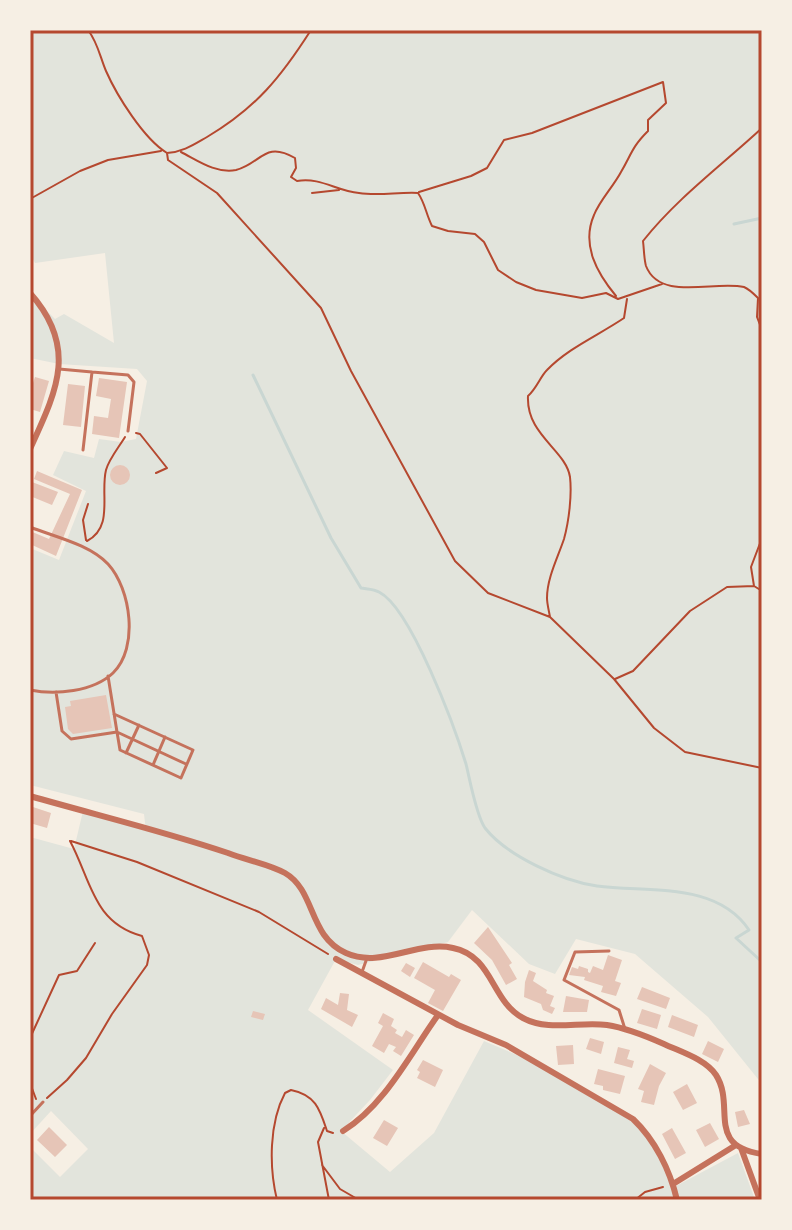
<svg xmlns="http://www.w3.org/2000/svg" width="792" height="1230" font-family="Helvetica,sans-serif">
	<rect width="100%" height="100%" fill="#f6efe4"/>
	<path fill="#e2e4dc" d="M30 30H762V1084L708 1017 635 954 576 939 555 974 529 964 472 910 448 942 358 965 336 959 308 1010 393 1070 370 1100 341 1131 390 1172 434 1133 484 1041 543 1066 633 1119 650 1135 676 1186 738 1153 755 1200H30V1147L60 1177 88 1149 51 1111 30 1134V1100L36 1096 30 1083V837L74 849 83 811 146 831 144 814 30 785V548L59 560 86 491 53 475 64 451 94 458 99 439 121 442 136 439 147 381 137 369 59 364 30 358V294L55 319 64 314 114 343 105 253 35 263 30 253Z"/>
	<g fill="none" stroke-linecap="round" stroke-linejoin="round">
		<path stroke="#c9d6d2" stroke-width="3" d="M734 224 762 218
			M253 375 331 538 361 588C366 589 374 589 379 592 411 608 455 728 466 764 470 780 476 815 485 828 507 856 562 881 597 886 648 893 716 881 749 930L736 938 762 962"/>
	</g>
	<path fill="#e6c5b7" d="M35 377 49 381 40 412 30 409V392Z
		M99 378 127 382 119 438 92 434 94 416 108 418 111 399 96 396Z
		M68 384 85 386 81 427 63 425Z
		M110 475a10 10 0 1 1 20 0a10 10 0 1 1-20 0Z
		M37 471 82 490 56 556 30 544V531L49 539 70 494 34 479Z
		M32 482 58 492 52 505 30 496Z
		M106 695 112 728 73 734 68 729 65 707 71 706 70 701Z
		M30 806 51 813 47 828 30 823Z
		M488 927 512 963 509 965 517 979 506 985 492 960 474 943Z
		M608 955 622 960 615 981 621 983 616 996 601 992 603 986 584 980 585 977 569 975 572 967 578 969 579 966 588 969V972L590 973 593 966 603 970Z
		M423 962 449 977 451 974 461 980 443 1011 428 1003 435 990 414 978Z
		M406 963 415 968 410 977 401 971Z
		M529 970 536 973 533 981 547 990 546 993 554 996 550 1006 555 1008 552 1014 543 1010 541 1004 524 997 525 982Z
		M642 987 670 998 666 1009 637 999Z
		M340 993 349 994 347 1010 358 1015 352 1027 321 1009 326 998 338 1005Z
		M566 996 589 1000 587 1012H563Z
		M642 1009 661 1015 657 1029 637 1023Z
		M253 1011 265 1014 263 1020 251 1017Z
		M383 1013 394 1019 391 1026 397 1030 395 1033 402 1037 406 1030 414 1035 401 1056 393 1051 396 1047 389 1044 384 1053 372 1046 383 1026 378 1023Z
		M672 1015 698 1025 694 1037 668 1027Z
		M590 1038 604 1042 601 1054 586 1049Z
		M708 1041 724 1049 718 1062 702 1054Z
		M573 1045 574 1064 558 1065 556 1046Z
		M618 1047 630 1050 627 1059 634 1061 632 1068 614 1063Z
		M423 1060 443 1070 435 1087 417 1078 420 1072 417 1070Z
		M650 1064 666 1073 659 1086 654 1105 641 1102 644 1091 638 1089Z
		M598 1069 625 1076 620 1094 603 1090V1086L594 1084Z
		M687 1084 697 1103 683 1110 673 1092Z
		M744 1110 750 1124 738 1127 735 1112Z
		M384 1120 398 1128 387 1146 373 1138Z
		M710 1123 719 1139 705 1147 696 1130Z
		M49 1127 67 1145 55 1157 37 1140Z
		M672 1128 686 1153 675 1159 662 1134Z"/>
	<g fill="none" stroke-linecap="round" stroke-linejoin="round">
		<path stroke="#b5482f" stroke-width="2" d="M88 30C98 43 100 57 106 71 117 96 144 139 167 153 183 152 193 145 207 137 256 108 281 77 311 30
			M762 128C722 165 677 198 643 241 644 249 644 259 646 266 660 302 715 280 744 287 749 289 754 294 758 298L757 317 762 330
			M181 152C197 160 216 174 236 170 261 164 264 140 295 158L296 168 291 177 297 181C321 177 336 191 359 193 378 196 398 192 418 193 425 203 426 214 432 226L448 231 475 234 484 242 498 270 516 282 536 290 582 298 606 293 618 299 662 284
			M167 153 168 160 217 193 321 308 351 371 455 561 488 593 550 617 614 679 654 728 685 752 762 768
			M419 192 471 176 487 168 504 140 532 133 663 82 666 103 648 120V131C632 147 632 153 621 172 613 187 600 200 594 215 581 245 597 273 616 296
			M312 193 339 190
			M30 199 80 171 108 160 161 151
			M136 433 140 434 167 468 156 473
			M762 538 751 567 754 586 762 591
			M86 540 83 520 88 504
			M87 541C114 527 100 494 106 470 109 459 119 447 125 437
			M550 617C549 611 547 604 547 598 547 578 558 557 564 539 569 521 572 495 570 477 566 450 526 435 528 396 537 388 540 377 547 370 568 348 599 335 624 318L627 299
			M615 679 633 671 690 611 727 587 754 586
			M71 841 137 862 259 912 328 954
			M30 1038 59 975 77 971 95 943
			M30 1083 36 1099
			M47 1098 67 1080 86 1058 112 1014 147 965 149 955 142 936C93 923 91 880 70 841
			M324 1128 318 1142 329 1200
			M322 1165 340 1189 359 1200
			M277 1200C269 1167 269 1123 285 1093L291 1090C316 1095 320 1110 327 1131L333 1133
			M635 1200 645 1192 663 1187"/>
		<path stroke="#c5725c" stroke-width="3" d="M59 369 92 372 83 450
			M92 372 128 375 134 382 128 431
			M30 527C55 537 89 544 108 564 131 589 139 648 113 673 93 692 55 695 30 690
			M56 692 62 731 71 739 117 732 108 676
			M114 714 193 750 181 778 120 750 117 732
			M117 732 186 764
			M126 753 139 725
			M153 765 165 737
			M609 951 575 952 564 980 619 1010 625 1029
			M362 972 367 958
			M30 1116 43 1102"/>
		<path stroke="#c5725c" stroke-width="6" d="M30 293C79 348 56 392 30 449
			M30 796C96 815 163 831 228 853 246 860 269 864 285 873 316 891 308 936 346 953 381 969 417 940 453 948 493 956 491 1001 523 1018 549 1032 580 1021 607 1025 627 1028 646 1036 664 1044 681 1052 705 1059 716 1075 736 1106 705 1146 762 1154
			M336 959 458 1025 506 1045 633 1119C655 1140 670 1170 677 1200
			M343 1131C385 1105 410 1054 438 1015
			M741 1148 760 1200
			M673 1184 736 1145"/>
	</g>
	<rect width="792" height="1230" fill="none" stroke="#f6efe4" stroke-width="64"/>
	<rect x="32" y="32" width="728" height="1166" fill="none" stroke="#b5482f" stroke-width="3"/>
</svg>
